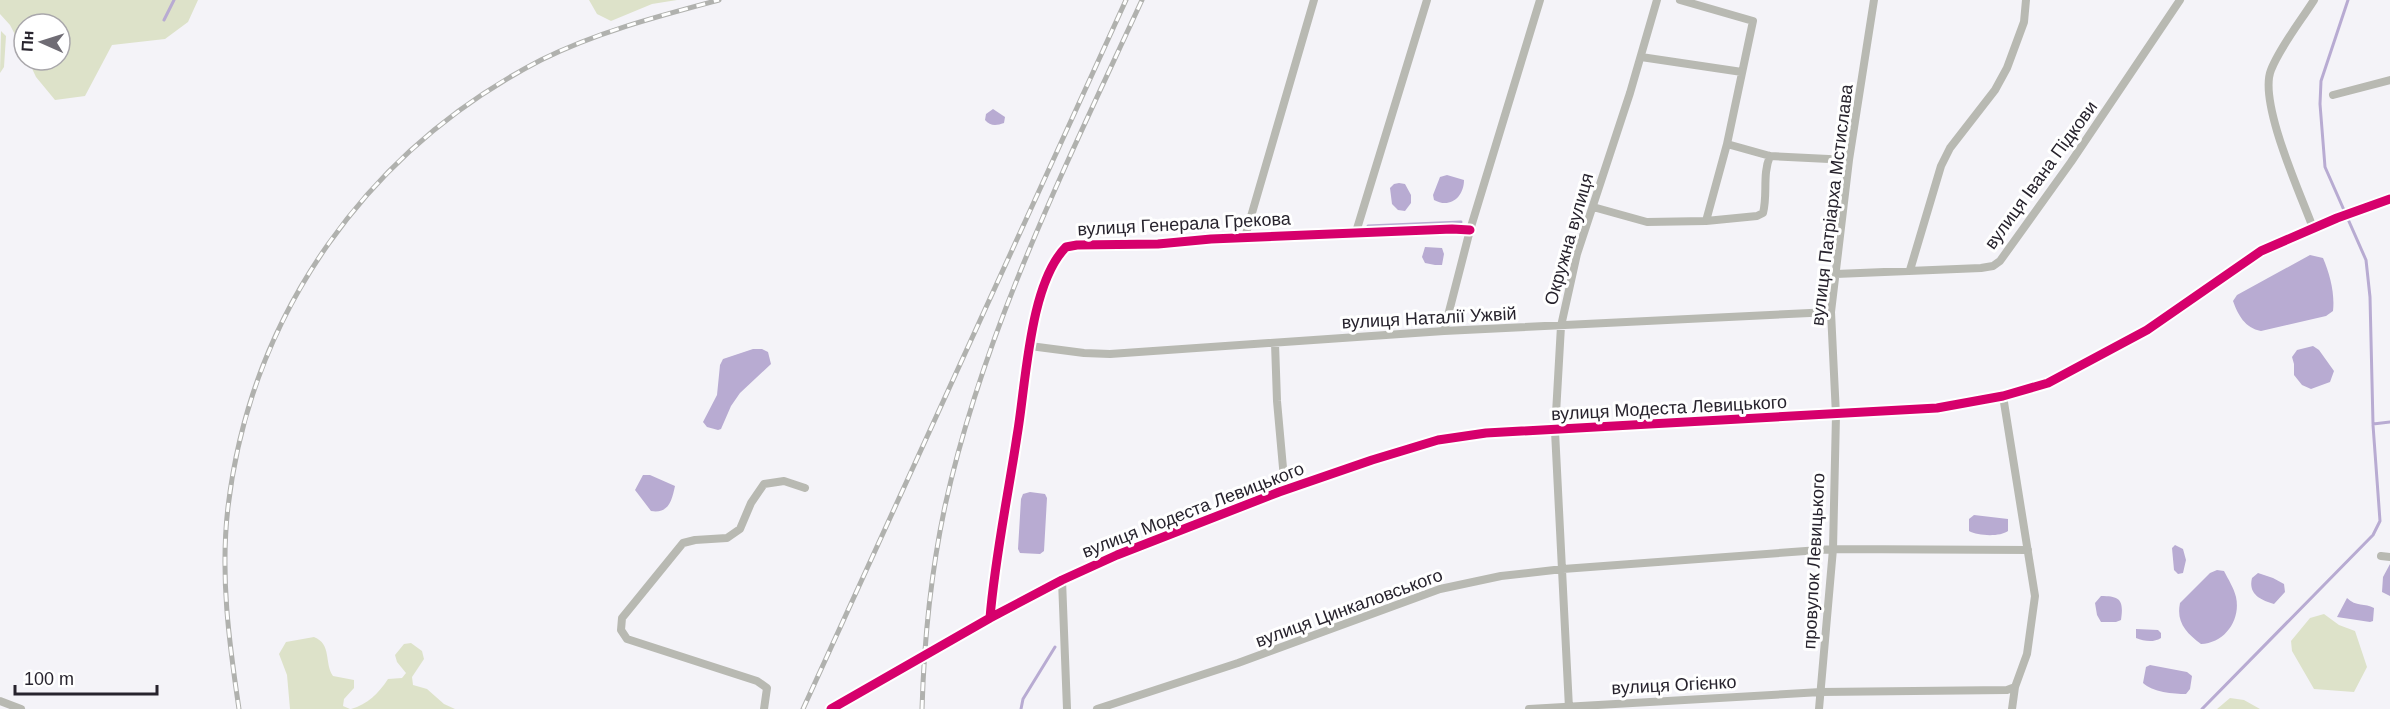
<svg xmlns="http://www.w3.org/2000/svg" width="2390" height="709" font-family="Arial,sans-serif">
	<rect width="100%" height="100%" fill="#f4f3f8"/>
	<path fill="#dde2c9" d="M0 0H198L188 22 165 39 112 45 85 96 55 100 36 77 28 60H60V24H24V52L10 25 0 14Z
		M589 0H677L652 4 611 21 597 14Z
		M1 31 6 36 4 67 0 73Z
		M2324 614 2339 625 2355 631 2367 667 2354 692 2314 689 2292 651 2291 641 2310 618Z
		M314 637C332 644 324 663 333 676L354 680V688L344 699 343 706 350 709H290L287 675 279 654 286 642Z
		M411 643 422 651 424 659 412 677 413 685 427 689 444 704 455 709H351C368 704 378 694 388 679L402 678 406 673 397 662 395 655 404 644Z
		M2230 698 2244 700 2260 709H2217Z"/>
	<path fill="#b8abd2" d="M993 109 1005 117 1004 123C996 126 990 126 985 120L986 114Z
		M1447 175 1464 180C1464 197 1450 209 1434 200L1433 195 1440 177Z
		M1399 183 1405 184 1411 195V203L1405 211 1398 210 1392 204 1390 188 1394 184Z
		M1425 247 1442 248 1444 254 1442 265H1435L1425 263 1422 257Z
		M2310 255 2323 258C2330 274 2335 294 2333 311L2326 316 2261 331C2245 328 2238 315 2233 301L2237 295Z
		M2313 346 2319 350 2334 371 2330 382 2311 389 2302 385 2294 375V364L2292 357 2297 350Z
		M753 349H762L768 352 771 364 740 393 731 406 721 429 718 430 707 427 703 422 717 395 720 365 723 359Z
		M643 475H650L675 486C672 500 669 514 651 511L635 490Z
		M1030 492 1045 494 1047 498 1044 551 1040 554 1020 553 1018 549 1021 499 1023 494Z
		M1974 515 2008 519V531C2000 537 1978 536 1969 531V519Z
		M2175 545 2183 549 2186 560 2183 573 2178 574 2174 570 2172 548Z
		M2390 564V596L2382 592 2383 577Z
		M2217 570 2224 571C2228 579 2234 588 2236 597 2241 620 2225 643 2201 644 2186 633 2176 622 2180 603L2210 573Z
		M2258 573 2273 578 2284 584 2285 592 2274 604C2260 600 2248 594 2252 578Z
		M2101 596C2120 596 2124 600 2121 620L2116 622H2101L2097 615 2095 603Z
		M2347 598C2356 607 2365 603 2374 608L2373 621 2370 622 2337 617Z
		M2136 629 2158 630 2161 633V638C2153 643 2144 641 2136 638Z
		M2150 665 2187 672 2192 676 2190 689 2186 694C2174 694 2152 692 2143 683L2146 667Z"/>
	<g fill="none" stroke-linecap="round" stroke-linejoin="round">
		<path stroke="#b8abd2" stroke-width="3" d="M2348 0 2321 81 2320 104 2325 167 2366 260 2370 297 2373 424 2390 422
			M164 20 174 0
			M1368 226 1461 222
			M1021 709 1023 699 1055 647
			M2202 709 2373 535 2380 521 2373 425"/>
		<path stroke="#b8b9b2" stroke-width="8" d="M1680 0 1753 21 1727 144
			M1641 57 1742 72
			M2333 95 2390 80
			M1593 207 1647 222 1706 221 1727 144 1770 156 1849 160
			M1706 221 1757 216 1763 213C1768 194 1762 175 1770 156
			M2313 228C2301 195 2258 102 2271 70 2280 47 2300 22 2314 0
			M1356 232 1427 0
			M1245 237 1314 0
			M1910 270 1941 166 1950 148 1995 90 2007 68 2024 22 2026 0
			M1836 274 1981 268 1993 266 2000 261 2071 162 2180 0
			M1444 331 1470 230 1540 0
			M1275 343 1277 401 1285 490
			M1030 346 1084 353 1110 354 1444 331 1831 312
			M2381 556 2390 557
			M1062 580 1067 709
			M990 618C995 557 1008 496 1017 436 1026 385 1029 284 1066 247L1077 245 1158 244 1211 239 1452 229 1470 230
			M0 701 21 709
			M1569 708 1555 431 1561 326 1577 254 1630 93 1657 0
			M764 709 767 688 757 681 627 639 621 630 622 618 683 543 695 540 727 538 740 529 751 503 764 484 784 481 805 488
			M831 709 990 618 1062 580 1117 555 1279 492 1372 460 1438 440 1486 433 1937 408 2003 396 2048 383 2147 330 2261 251 2337 218 2390 199
			M1097 709 1238 663 1440 589 1501 576 1563 569 1833 549 2028 550
			M1529 709 1821 692 2007 690 2015 687 2027 654 2035 596 2003 396
			M1819 709 1833 549 1836 415 1831 312 1849 160 1874 0
			M2012 709 2015 687"/>
		<g stroke="#b0b1ae" stroke-width="5">
			<path id="rail" d="M239 709C229 642 220 575 228 507 251 313 368 149 541 60 597 32 659 16 719 0
				M803 709 1126 0
				M922 709C924 642 931 572 945 506 984 329 1067 163 1142 0"/>
		</g>
		<use href="#rail" stroke="#fff" stroke-width="3" stroke-dasharray="9" stroke-linecap="butt"/>
		<g stroke="#fff" stroke-width="13">
			<path id="cycleway" d="M990 618C995 557 1008 496 1017 436 1026 385 1029 284 1066 247L1077 245 1158 244 1211 239 1452 229 1470 230
				M831 709 990 618 1062 580 1117 555 1279 492 1372 460 1438 440 1486 433 1937 408 2003 396 2048 383 2147 330 2261 251 2337 218 2390 199"/>
		</g>
		<use href="#cycleway" stroke="#d6006c" stroke-width="9"/>
	</g>
	<g text-anchor="middle" dominant-baseline="central" stroke-width="6" stroke-linejoin="round" paint-order="stroke">
		<g font-size="18" fill="#27232d" stroke="#fff">
			<text transform="translate(2041 175) rotate(-54)">вулиця Івана Підкови</text>
			<text transform="translate(1832 205) rotate(-83)">вулиця Патріарха Мстислава</text>
			<text transform="translate(1184 224) rotate(-3)">вулиця Генерала Грекова</text>
			<text transform="translate(1569 239) rotate(-74)">Окружна вулиця</text>
			<text transform="translate(1429 318) rotate(-3)">вулиця Наталії Ужвій</text>
			<text transform="translate(1669 408) rotate(-3)">вулиця Модеста Левицького</text>
			<text transform="translate(1193 510) rotate(-21)">вулиця Модеста Левицького</text>
			<text transform="translate(1814 561) rotate(-87)">провулок Левицького</text>
			<text transform="translate(1349 608) rotate(-20)">вулиця Цинкаловського</text>
			<text transform="translate(1674 685) rotate(-3)">вулиця Огієнко</text>
		</g>
	</g>
	<g transform="translate(42 42) rotate(273)"><circle r="28" fill="#ffffff" stroke="#a9a7ab" stroke-width="1.5"/>
	<path d="M0-4.5L10 22L0 15L-10 22Z" fill="#6f6c74"/>
	<text y="-9" font-size="16" font-weight="bold" text-anchor="middle" fill="#27232d">Пн</text>
	</g>
	<path d="M15 685v9h142v-9" fill="none" stroke="#27232d" stroke-width="3"/>
	<text x="24" y="685" font-size="18" fill="#27232d" stroke="#ffffff" stroke-width="4.5" paint-order="stroke">100 m</text>
</svg>
